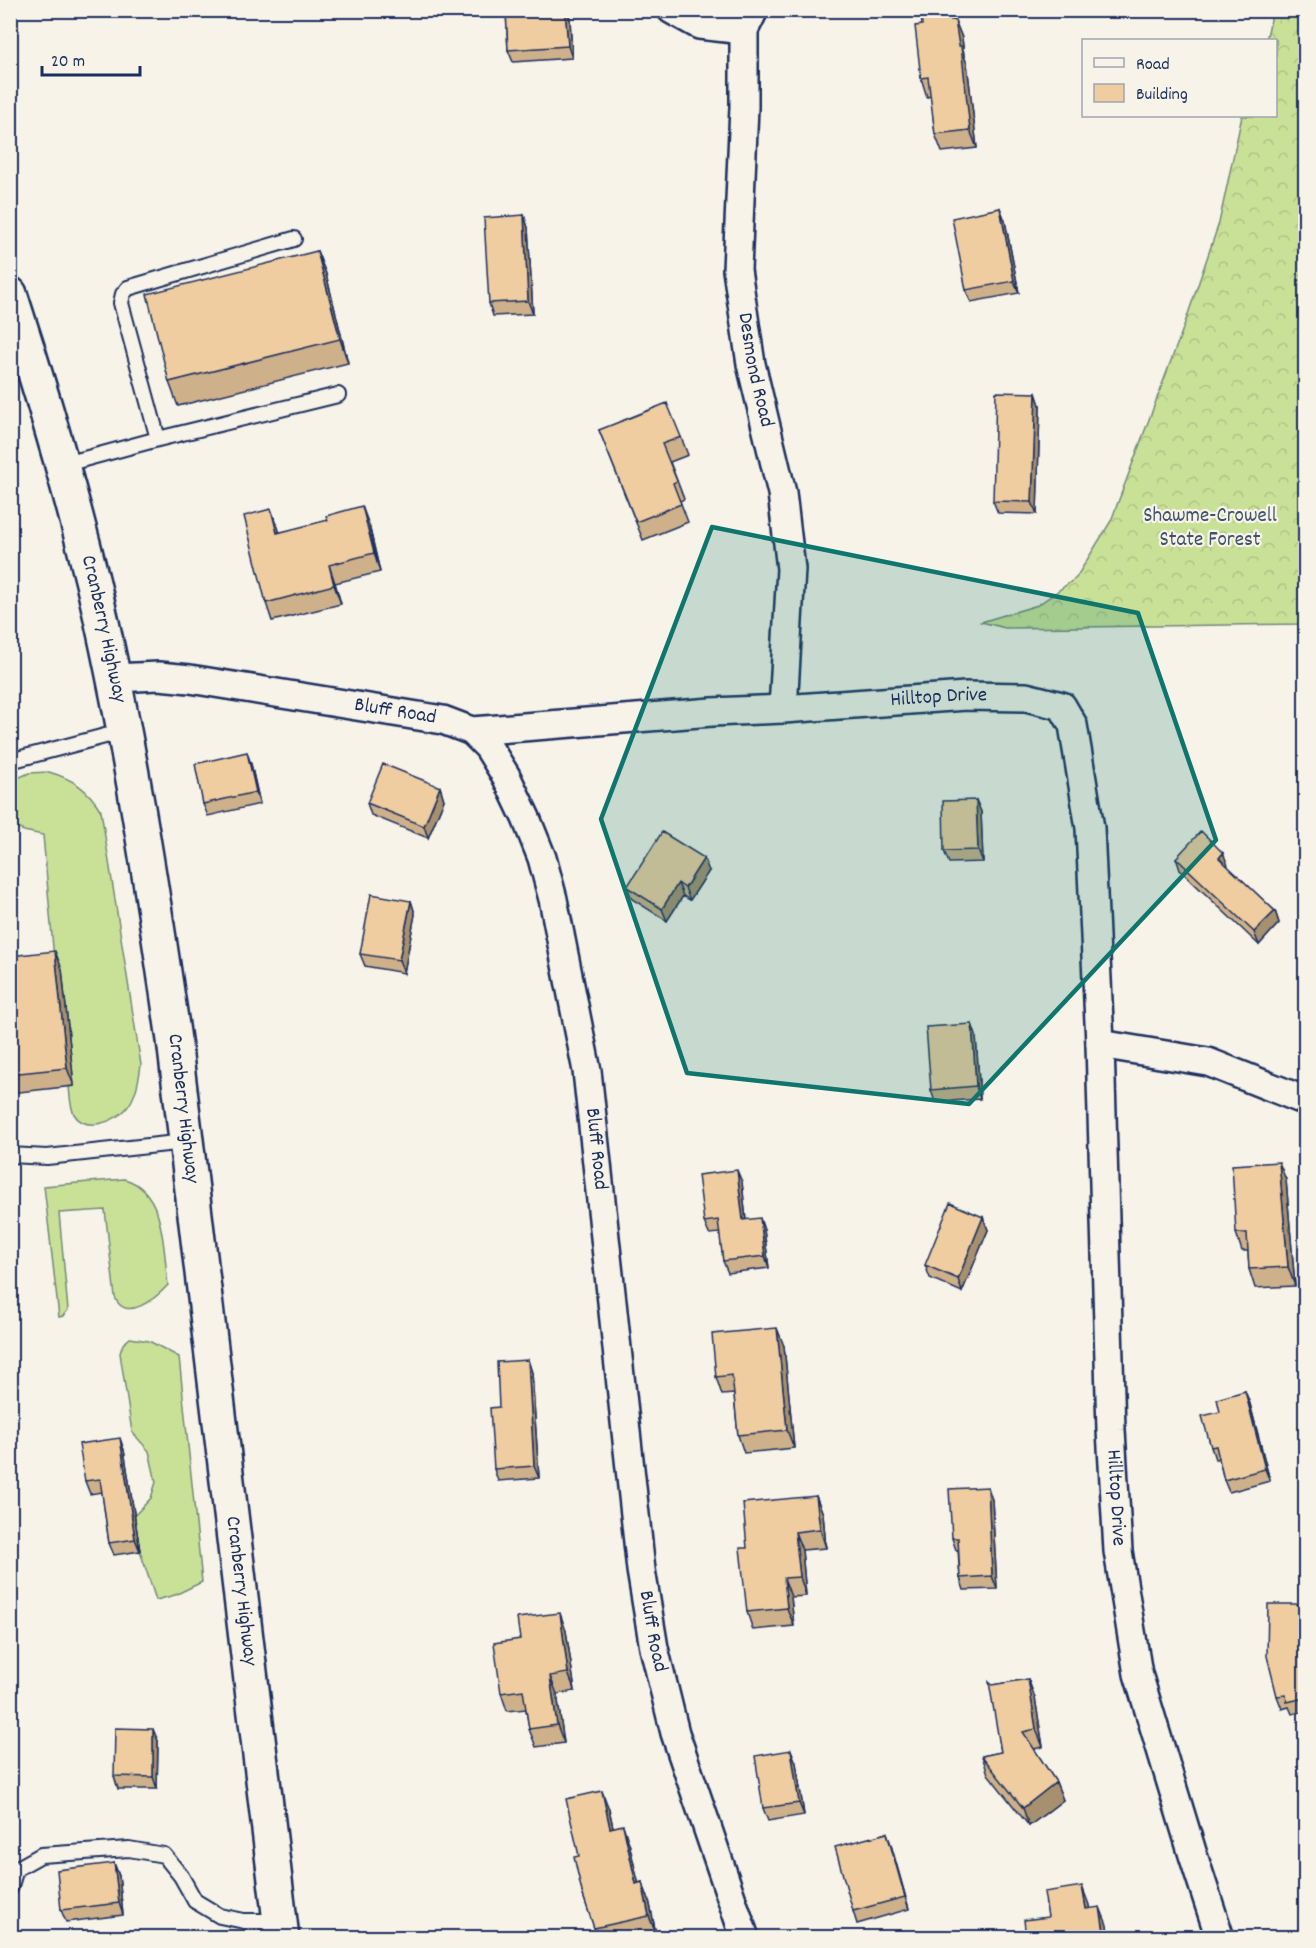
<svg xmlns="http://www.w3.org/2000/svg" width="1316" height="1948" font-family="Dekko,sans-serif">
	<defs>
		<pattern id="forest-crowns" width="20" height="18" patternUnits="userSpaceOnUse" patternTransform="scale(1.5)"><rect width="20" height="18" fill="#c9e197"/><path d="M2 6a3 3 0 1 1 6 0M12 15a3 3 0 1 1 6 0" fill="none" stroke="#acc185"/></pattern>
	</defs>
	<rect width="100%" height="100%" fill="#f7f3e8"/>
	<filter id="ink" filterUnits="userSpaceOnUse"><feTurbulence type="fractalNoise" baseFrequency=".0167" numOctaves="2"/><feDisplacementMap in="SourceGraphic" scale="12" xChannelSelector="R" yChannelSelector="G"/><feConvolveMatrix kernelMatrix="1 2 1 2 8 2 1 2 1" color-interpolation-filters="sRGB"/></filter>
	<g filter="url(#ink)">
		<path fill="#c9e197" stroke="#72887a" stroke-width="1.5" d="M49 772C73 779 88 789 101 811L141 1065C139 1079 136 1098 126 1109 115 1122 85 1133 74 1114 70 1106 70 1095 69 1087L74 1086 55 970 43 835 24 831 11 825V781L29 773Z
			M124 1179C166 1190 163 1250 168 1285 157 1297 125 1324 115 1297L105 1210 59 1213 68 1310 63 1316 59 1317 44 1186Z
			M130 1338 149 1341 179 1357 202 1582 175 1595 156 1600 140 1551 134 1516 151 1498 156 1482 149 1451 132 1432 120 1353 123 1344Z"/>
		<path fill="url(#forest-crowns)" stroke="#72887a" stroke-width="1.5" d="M1273 11H1305V624L1005 628 981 622 1038 605 1076 578 1111 521 1184 326 1219 223 1242 116H1276V40H1266Z"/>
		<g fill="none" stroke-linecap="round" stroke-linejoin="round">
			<g stroke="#1b2f5e" stroke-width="18">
				<path id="service" d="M158 439 121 303 123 294 128 288 294 239
					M62 465 158 439 338 395
					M10 761 124 731
					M10 1155 47 1157 185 1142
					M10 1889 16 1869 41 1855 129 1849 164 1855 181 1876 195 1901 220 1916 244 1921H280"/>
			</g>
			<g stroke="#1b2f5e" stroke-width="32">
				<g id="minor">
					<path d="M672 10 699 25 744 30"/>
					<path id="s1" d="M754 10 744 30V107L737 270 751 364 782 493 791 569 783 709"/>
					<path id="s2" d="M113 678 159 676 190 679 443 720 472 731 488 747 506 776 526 818 542 858 553 899 587 1071 641 1570 654 1648 675 1733 745 1938"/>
					<path id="s3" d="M472 731 712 712 783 709 966 696 1026 697 1062 706 1073 725 1090 828 1100 1044 1111 1430 1118 1551 1138 1674 1193 1855 1220 1938"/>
					<path d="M1100 1044 1208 1062 1306 1101"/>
				</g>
			</g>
			<g stroke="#1b2f5e" stroke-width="38">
				<g id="secondary">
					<path id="s4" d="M10 294C41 389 69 485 93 583 128 733 152 887 174 1040L282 1938"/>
				</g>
			</g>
			<use href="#service" stroke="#f7f3e8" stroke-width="14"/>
			<use href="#minor" stroke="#f7f3e8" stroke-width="27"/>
			<use href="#secondary" stroke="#f7f3e8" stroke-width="33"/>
		</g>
		<path fill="#ceb08a" stroke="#1b2f5e" stroke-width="1.5" d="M506 10H567L570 19 572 58 513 62 508 50Z
			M950 10 962 38 964 56 967 64 977 148 942 152 935 134 931 96 927 97 921 78 922 25Z
			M1000 208 1005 221 1019 293 971 302 966 290Z
			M524 215 528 228 533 314 493 316 489 303Z
			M317 251 326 274 348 363 178 406 169 382Z
			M1036 393 1040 405 1037 514 998 513 993 501Z
			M599 430 681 437 688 455 670 462 684 499 680 501 688 522 643 540Z
			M369 525 380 572 335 583 341 604 272 621 266 603 278 527 279 532Z
			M251 764 260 804 208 816 203 804Z
			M440 787 444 800 428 838 371 815 367 803Z
			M976 800 981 812 983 862 949 863 944 851Z
			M1223 853 1227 866 1275 911 1279 923 1259 945 1180 870 1176 858Z
			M709 871 690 900 683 896 667 921 632 899 627 887Z
			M411 901 415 914 404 973 365 966 360 954Z
			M10 956 62 969 74 1086 10 1093Z
			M972 1024 976 1036 980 1099 935 1102 931 1090Z
			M1286 1180 1295 1286 1255 1288 1249 1269 1248 1251H1242L1236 1233Z
			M742 1182 746 1220 764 1230 769 1268 728 1273 723 1261 720 1233 709 1234 704 1222Z
			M983 1217 988 1230 962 1292 930 1278 925 1265Z
			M784 1346 794 1448 744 1453 738 1435 734 1394 722 1395 716 1377Z
			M528 1360 532 1373 539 1478 498 1481 494 1469Z
			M1245 1391 1250 1404 1270 1481 1229 1492 1224 1480 1219 1459H1215L1211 1447 1220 1412Z
			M124 1450 140 1551 114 1555 109 1543 102 1492 90 1494 85 1481Z
			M816 1496 823 1514 826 1548 802 1550 806 1596 791 1597 794 1626 753 1630 747 1612V1548Z
			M992 1500 997 1589 964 1590 960 1578 958 1550H956L952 1538Z
			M1299 1604 1304 1617 1305 1639V1711L1292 1714 1289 1707 1282 1709 1277 1696Z
			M566 1631 575 1691 557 1694 564 1743 536 1747 529 1729 526 1709 507 1711 501 1693Z
			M1028 1679 1035 1698 1043 1747 1034 1749 1056 1782 1063 1800 1029 1826 988 1774 982 1756 1001 1752 992 1685Z
			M158 1741 157 1789H118L114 1776Z
			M791 1750 796 1763 804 1815 768 1821 763 1808Z
			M609 1809 613 1827 629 1843 638 1883 642 1882 649 1900 656 1934 640 1938H598L582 1892 579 1856Z
			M887 1833 891 1845 909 1909 857 1924 853 1911Z
			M114 1863 119 1876 123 1915 66 1922 61 1910Z"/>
		<path fill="#a79070" stroke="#1b2f5e" stroke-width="1.5" d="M565 10H567L570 19 572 58 568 46Z
			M950 10 956 26 955 20 962 38 964 56 967 64 977 148 970 130 959 46 951 20Z
			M1000 208 1005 221 1019 293 1014 281Z
			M524 215 528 228 533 314 528 301Z
			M317 251 326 274 348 363 340 339Z
			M1036 393 1040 405 1037 514 1032 502Z
			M362 506 369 525 380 572 374 553Z
			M271 509 278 527 284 551 277 533Z
			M329 565 335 583 341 604 334 585Z
			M247 752 251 764 260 804 256 792Z
			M440 787 444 800 428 838 424 826Z
			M976 800 981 812 983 862 978 850Z
			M1223 853 1228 865 1223 870 1219 858Z
			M704 858 709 871 690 900 685 888Z
			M678 883 683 896 667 921 662 909Z
			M411 901 415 914 404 973 399 960Z
			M1275 911 1279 923 1259 945 1254 932Z
			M55 951 62 969 74 1086 67 1068Z
			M972 1024 976 1036 980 1099 976 1086Z
			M1279 1162 1286 1180 1295 1286 1288 1267Z
			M737 1170 742 1182 747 1232 743 1220Z
			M983 1217 988 1230 962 1292 958 1279Z
			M760 1218 764 1230 769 1268 765 1256Z
			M777 1328 784 1346 794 1448 787 1430Z
			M528 1360 532 1373 539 1478 534 1466Z
			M1245 1391 1250 1404 1270 1481 1265 1469Z
			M120 1438 124 1450 140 1551 135 1539Z
			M988 1487 992 1500 997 1589 992 1576Z
			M816 1496 823 1514 826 1548 820 1529Z
			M795 1532 802 1550 806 1596 800 1577Z
			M784 1578 791 1597 794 1626 787 1608Z
			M1299 1604 1304 1617 1305 1646 1301 1641Z
			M560 1613 566 1631 575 1691 568 1673Z
			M550 1676 557 1694 564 1743 557 1725Z
			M1028 1679 1035 1698 1043 1747 1036 1729Z
			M153 1729 158 1741 157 1789 153 1777Z
			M791 1750 796 1763 804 1815 799 1803Z
			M1056 1782 1063 1800 1029 1826 1023 1808Z
			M602 1791 609 1809 617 1846 610 1828Z
			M623 1825 629 1843 643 1902 636 1884Z
			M887 1833 891 1845 909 1909 905 1897Z
			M114 1863 119 1876 123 1915 119 1903Z
			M642 1882 649 1900 656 1934 649 1916Z
			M1082 1886 1089 1905 1092 1927 1086 1909Z
			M1100 1907 1107 1925 1109 1938H1105Z"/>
		<path fill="#efcda0" stroke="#1b2f5e" stroke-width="1.5" d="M506 10H565L568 46 508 50Z
			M934 10H950L951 20H955L959 46H961L970 130 935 134 928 77 921 78 915 26 922 25 921 12Z
			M1000 208 1014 281 966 290 952 218Z
			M524 215 528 301 489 303 484 218Z
			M317 251 340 339 169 382 147 294Z
			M996 392 1036 393 1032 502 993 501Z
			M667 403 681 437 662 444 677 481 673 483 681 504 636 522 599 430Z
			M362 506 374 553 329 565 334 585 266 603 244 516 271 509 277 533 328 520 326 516Z
			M247 752 256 792 203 804 195 764Z
			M383 764 440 787 424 826 367 803Z
			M976 800 978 850 944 851 943 801Z
			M1201 831 1223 853 1219 858 1275 911 1254 932 1176 858Z
			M662 832 704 858 685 888 678 883 662 909 627 887Z
			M371 894 411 901 399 960 360 954Z
			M55 951 67 1068 10 1074V956Z
			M972 1024 976 1086 931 1090 926 1027Z
			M1279 1162 1288 1267 1249 1269 1247 1233H1236L1232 1165Z
			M737 1170 743 1220 760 1218 765 1256 723 1261 718 1220 704 1222 698 1175Z
			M950 1203 983 1217 958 1279 925 1265Z
			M777 1328 787 1430 738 1435 732 1375 716 1377 712 1334Z
			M528 1360 534 1466 494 1469 490 1408 499 1407 497 1362Z
			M1245 1391 1265 1469 1224 1480 1216 1446 1211 1447 1202 1416 1220 1412 1217 1399Z
			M120 1438 135 1539 109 1543 100 1479 85 1481 79 1444Z
			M988 1487 992 1576 960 1578 958 1538H952L949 1489Z
			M816 1496 820 1529 795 1532 800 1577 784 1578 787 1608 747 1612 740 1548H747L743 1503Z
			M1268 1604H1299L1301 1641 1305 1639V1698L1287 1702 1286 1695 1277 1696 1267 1656Z
			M560 1613 568 1673 550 1676 557 1725 529 1729 523 1690 501 1693 494 1643 520 1639 517 1618Z
			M1028 1679 1036 1729 1023 1732 1056 1782 1023 1808 982 1756 1001 1752 989 1682 992 1685Z
			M115 1728 153 1729V1777L114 1776Z
			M791 1750 799 1803 763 1808 755 1756Z
			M602 1791 610 1828 623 1825 636 1884 642 1882 649 1916 594 1928 582 1892 574 1857 579 1856 566 1799Z
			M887 1833 905 1897 853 1911 835 1847Z
			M114 1863 119 1903 61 1910 57 1870Z
			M1082 1886 1086 1909 1100 1907 1105 1938H1026L1024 1920 1048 1917 1044 1892Z"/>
	</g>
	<path fill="#0f766e" fill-opacity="0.2" stroke="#0f766e" stroke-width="4.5" stroke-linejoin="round" d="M712 527 1138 613 1216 840 969 1104 687 1073 601 819Z"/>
	<g text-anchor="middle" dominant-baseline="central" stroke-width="4.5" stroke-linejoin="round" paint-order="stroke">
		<g font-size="21" fill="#1b2f5e" stroke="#f7f3e8">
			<text stroke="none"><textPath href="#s1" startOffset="364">Desmond Road</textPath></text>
			<text stroke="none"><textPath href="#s4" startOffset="348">Cranberry Highway</textPath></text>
			<text stroke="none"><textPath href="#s3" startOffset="468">Hilltop Drive</textPath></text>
			<text stroke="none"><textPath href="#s2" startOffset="285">Bluff Road</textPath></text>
			<text stroke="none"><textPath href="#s4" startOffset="834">Cranberry Highway</textPath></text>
			<text stroke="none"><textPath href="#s2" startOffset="807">Bluff Road</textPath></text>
			<text stroke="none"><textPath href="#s3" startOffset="1389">Hilltop Drive</textPath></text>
			<text stroke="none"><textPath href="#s4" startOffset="1320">Cranberry Highway</textPath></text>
			<text stroke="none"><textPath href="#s2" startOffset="1293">Bluff Road</textPath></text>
		</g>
		<g font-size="21" fill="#3e5369" stroke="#f7f3e8">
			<text x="1210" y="517">Shawme-Crowell<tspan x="1210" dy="24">State Forest</tspan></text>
		</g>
	</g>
	<rect width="1316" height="1948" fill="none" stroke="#f7f3e8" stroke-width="36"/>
	<rect x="18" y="18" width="1280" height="1912" fill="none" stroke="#1b2f5e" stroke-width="2" filter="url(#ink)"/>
	<rect x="1082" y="39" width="195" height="78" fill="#f7f3e8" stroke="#9fa5b1" stroke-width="1.5"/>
	<rect x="1094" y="58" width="30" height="9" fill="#f7f3e8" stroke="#9fa5b1" stroke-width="1.5"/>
	<text x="1136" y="69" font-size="18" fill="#1b2f5e">Road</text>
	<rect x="1094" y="84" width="30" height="18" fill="#efcda0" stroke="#9fa5b1" stroke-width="1.5"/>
	<text x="1136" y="99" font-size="18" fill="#1b2f5e">Building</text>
	<path d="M42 66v9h98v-9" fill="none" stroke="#1b2f5e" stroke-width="3"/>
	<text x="51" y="66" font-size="18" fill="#1b2f5e" stroke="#f7f3e8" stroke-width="4.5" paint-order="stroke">20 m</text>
</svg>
